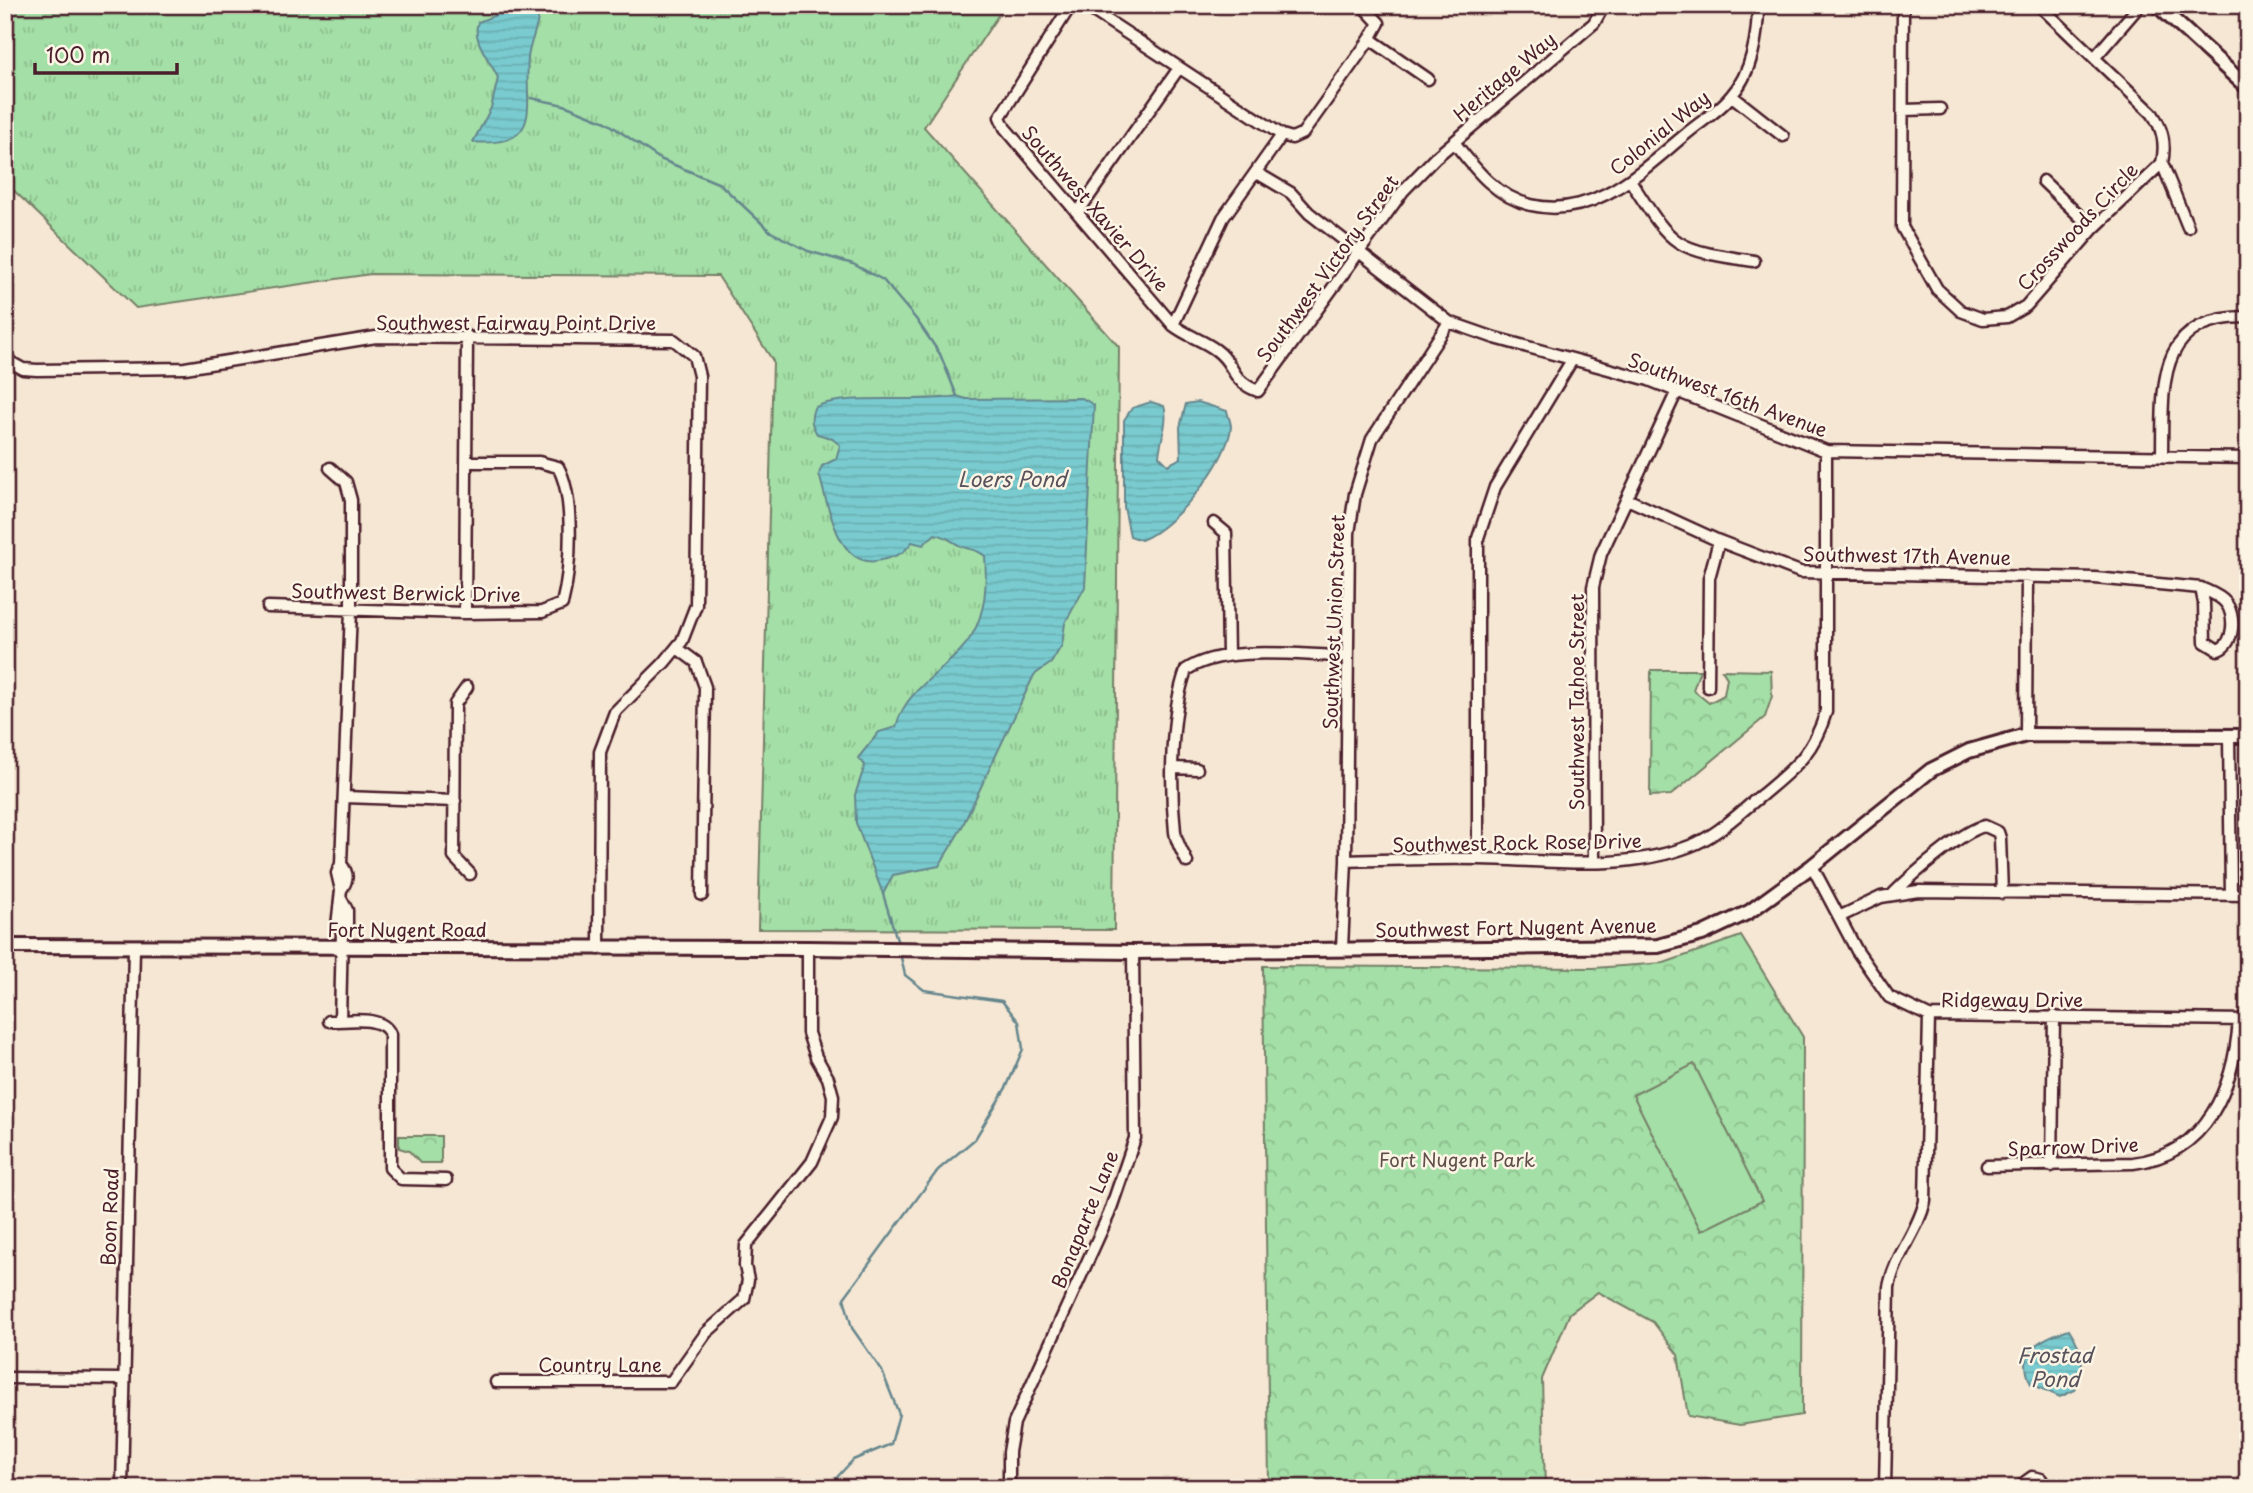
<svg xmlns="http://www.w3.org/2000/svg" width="2253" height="1493" font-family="'Playpen Sans',sans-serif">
	<defs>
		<pattern id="grass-tufts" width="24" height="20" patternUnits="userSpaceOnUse" patternTransform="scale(1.75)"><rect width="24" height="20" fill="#a3dfa6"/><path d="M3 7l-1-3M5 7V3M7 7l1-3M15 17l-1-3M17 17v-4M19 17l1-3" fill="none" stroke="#8ebf8f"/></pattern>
		<pattern id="park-crowns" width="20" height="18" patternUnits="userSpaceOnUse" patternTransform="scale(1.75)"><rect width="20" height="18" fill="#a3dfa6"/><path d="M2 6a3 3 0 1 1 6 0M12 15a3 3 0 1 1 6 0" fill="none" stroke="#8ebf8f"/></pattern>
		<pattern id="water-rules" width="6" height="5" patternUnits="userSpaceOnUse" patternTransform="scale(1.75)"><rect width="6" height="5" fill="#79cbcf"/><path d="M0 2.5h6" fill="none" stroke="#6aaeb2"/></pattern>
	</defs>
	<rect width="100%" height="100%" fill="#f5e7d3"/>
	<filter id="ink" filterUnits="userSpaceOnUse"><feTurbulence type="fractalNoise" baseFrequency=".0143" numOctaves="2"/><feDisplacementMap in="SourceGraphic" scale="14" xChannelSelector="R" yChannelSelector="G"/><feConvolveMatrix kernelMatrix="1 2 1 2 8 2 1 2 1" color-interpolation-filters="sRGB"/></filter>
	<g filter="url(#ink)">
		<path fill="url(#grass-tufts)" stroke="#767f68" stroke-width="2" d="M5 5H1005L924 127 1119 347 1114 930 758 929 773 361 718 276 371 274 136 308 5 182Z"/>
		<path fill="url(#park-crowns)" stroke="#767f68" stroke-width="2" d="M1651 670H1700L1693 690 1709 703 1724 695 1727 678 1722 670 1771 671 1772 696 1765 717 1671 795 1650 796Z
			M1741 936 1803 1037 1802 1415 1740 1425 1688 1416 1678 1355 1653 1322 1598 1292 1570 1313 1542 1379 1545 1488H1269L1263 966 1593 968 1664 963Z
			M399 1136H441V1163H420L409 1151 399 1148Z"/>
		<path fill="#a3dfa6" stroke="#767f68" stroke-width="2" d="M1694 1064 1762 1201 1701 1231 1633 1095Z"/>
		<path fill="url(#water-rules)" stroke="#66868d" stroke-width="2" d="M501 5H538C541 24 530 39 528 58 524 103 546 148 473 142L491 108 498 78C491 61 471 41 478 22L496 15Z
			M957 396 966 399 1082 398 1094 405 1085 587 1065 623 1062 645 1051 663 1034 675 961 829 939 866 893 875 883 894 856 823 855 795 865 765 858 758 879 732 896 727C906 685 952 669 972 635 986 611 987 583 985 556 977 549 972 550 963 547 952 543 948 536 935 534L923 545 912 542C904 554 895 557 881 560 838 572 828 504 819 474L822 466 836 459 840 445 831 438 817 434C811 424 810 419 814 408 839 392 921 404 957 396Z
			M1151 402 1164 406C1169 420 1160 441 1159 456L1168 465 1181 458 1180 427 1186 404 1198 402 1227 411C1228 416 1231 422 1231 427 1228 462 1174 528 1141 540L1130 536 1124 507V420L1132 408Z
			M2069 1329C2085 1354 2085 1362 2075 1390L2060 1397 2031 1384C2015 1350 2040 1339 2069 1329Z"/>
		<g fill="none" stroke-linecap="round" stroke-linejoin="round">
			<path stroke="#66868d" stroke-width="2.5" d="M486 5 496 15
				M531 98 564 105 606 122 660 159 720 184 771 232 808 251 853 264 883 280 916 319 940 354 957 396
				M883 894 898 943
				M827 1488 853 1460 891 1444 899 1414 882 1371 852 1328 844 1298 938 1170 975 1139 1007 1086 1023 1049 1019 1022 1002 1001 924 990 905 975 900 953"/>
			<g stroke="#4a1f2b" stroke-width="15">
				<path id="minor" d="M1071 5 1000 117 1005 128 1173 325
					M1084 5 1282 135 1292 138 1303 133 1370 39 1428 79
					M1362 5 1379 23 1370 39
					M1903 5 1902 227 1937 289 1961 311 1983 319 2007 317 2026 306 2093 229 2162 163C2166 144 2163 129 2152 113L2039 5
					M2096 56 2140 5
					M1732 96 1783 136
					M1903 110 1940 109
					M1282 135 1223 218 1173 325C1187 336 1203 340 1216 350 1236 364 1229 380 1258 391L1403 191 1435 158 1594 23 1604 5
					M1454 142C1475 169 1496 197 1531 205 1594 220 1642 170 1686 134 1700 122 1719 111 1731 96 1752 73 1758 35 1758 5
					M2162 163 2188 227
					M1257 173 1291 193 1309 213 1449 322 1495 338 1649 380 1826 451 2248 458
					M1630 180C1674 249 1673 249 1754 261
					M2043 181 2093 229
					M1078 212 1179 68
					M5 359 23 369 37 370 185 368 376 337 674 340 694 356 699 376 696 605 682 641 664 663 615 712 600 752 599 949
					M2162 456C2163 385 2155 317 2248 317
					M330 468 346 482 351 500V610L341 864 337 873 341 890 337 926 342 930
					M1627 499 1719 541 1800 572 2095 578 2201 588 2204 603 2205 642 2218 650C2235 644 2236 614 2225 602 2219 595 2209 592 2201 588
					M1214 523 1226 533 1228 655
					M268 607 465 613 542 612 562 604C571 570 575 497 558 467L539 462H466
					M465 613 467 336
					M677 648 696 662 705 687 702 895
					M467 687 455 704 454 857 470 874
					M1708 687 1709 578 1719 541
					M2026 735 2027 576
					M2229 736 2231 895
					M1174 768 1197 769
					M345 797 455 801
					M1478 859V538L1495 487 1572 360
					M1346 861C1391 860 1435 858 1479 859 1549 860 1623 872 1690 846 1717 836 1740 812 1763 794 1795 767 1813 754 1826 712V451
					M1187 862C1183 853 1176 842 1175 832 1170 783 1170 715 1186 670 1224 644 1301 656 1346 656
					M1594 862 1593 587 1601 554 1677 391
					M341 864C349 874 348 880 341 890
					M1812 866 1857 951 1889 997 1929 1016 2248 1020
					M1894 893C1910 877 1964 829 1985 826L1998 832 2000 838 2002 893
					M1839 917 1881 897 1918 891 2248 895
					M1342 948 1346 861 1349 533 1355 494 1372 439 1449 322
					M329 1021C347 1022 382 1014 390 1034V1168L401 1179 446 1180
					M340 1021 342 930 347 925V910L341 899
					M1987 1166 2133 1163C2208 1154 2234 1087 2239 1020
					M2052 1166 2054 1016
					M5 1378 122 1379
					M496 1382H671L706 1333 744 1299 748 1280 745 1266 746 1245 812 1162 832 1117 833 1096 828 1078 816 1057 808 1033V948
					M122 1488 134 948
					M1009 1488V1452L1014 1423 1109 1214 1135 1138 1133 952
					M1885 1488 1889 1287C1895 1255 1918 1232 1925 1201L1929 1016
					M2023 1488 2025 1482 2032 1477 2041 1479 2046 1488"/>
			</g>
			<g stroke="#4a1f2b" stroke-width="18">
				<path id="tertiary" d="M2157 5 2248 88
					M5 946 808 948 1133 952 1658 946 1702 934 1749 912 1812 866 1931 770 1969 751 2026 735 2248 736"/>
			</g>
			<use href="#minor" stroke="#fcf5e5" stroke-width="10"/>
			<use href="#tertiary" stroke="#fcf5e5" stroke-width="12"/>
		</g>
	</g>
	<g text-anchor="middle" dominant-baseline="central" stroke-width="5" stroke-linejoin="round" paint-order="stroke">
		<g font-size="19" fill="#4a1f2b" stroke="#fcf5e5">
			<text transform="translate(1504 76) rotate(-40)">Heritage Way</text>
			<text transform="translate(1659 132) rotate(-39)">Colonial Way</text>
			<text transform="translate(1096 208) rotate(49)">Southwest Xavier Drive</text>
			<text transform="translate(2077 226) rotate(-47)">Crosswoods Circle</text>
			<text transform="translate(1327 268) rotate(-54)">Southwest Victory Street</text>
			<text x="516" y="322">Southwest Fairway Point Drive</text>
			<text transform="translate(1728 394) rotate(20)">Southwest 16th Avenue</text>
			<text transform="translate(1907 555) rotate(1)">Southwest 17th Avenue</text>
			<text transform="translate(406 592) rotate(1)">Southwest Berwick Drive</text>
			<text transform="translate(1333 622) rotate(-88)">Southwest Union Street</text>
			<text transform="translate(1576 702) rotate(-90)">Southwest Tahoe Street</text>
			<text transform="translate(1517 842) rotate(-1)">Southwest Rock Rose Drive</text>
			<text transform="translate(1516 927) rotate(-1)">Southwest Fort Nugent Avenue</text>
			<text x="407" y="929">Fort Nugent Road</text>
			<text x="2012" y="999">Ridgeway Drive</text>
			<text transform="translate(2073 1146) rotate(-2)">Sparrow Drive</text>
			<text transform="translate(109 1217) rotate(-88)">Boon Road</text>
			<text transform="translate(1084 1219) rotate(-68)">Bonaparte Lane</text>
			<text x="600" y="1364">Country Lane</text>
		</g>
		<g font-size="19" fill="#604f4a" stroke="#fcf5e5">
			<text x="1457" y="1159">Fort Nugent Park</text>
		</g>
		<g font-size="21" font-style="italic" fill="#58535c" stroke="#fcf5e5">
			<text x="1012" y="478">Loers Pond</text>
			<text x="2055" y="1354">Frostad<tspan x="2055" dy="24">Pond</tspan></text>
		</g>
	</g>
	<rect width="2253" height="1493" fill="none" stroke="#fcf5e5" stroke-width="28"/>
	<rect x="14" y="14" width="2225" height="1465" fill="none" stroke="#4a1f2b" stroke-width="2.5" filter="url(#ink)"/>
	<path d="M35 63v10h142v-10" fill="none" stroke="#4a1f2b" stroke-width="3.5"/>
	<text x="46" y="63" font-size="21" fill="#4a1f2b" stroke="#fcf5e5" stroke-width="5" paint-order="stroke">100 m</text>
</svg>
